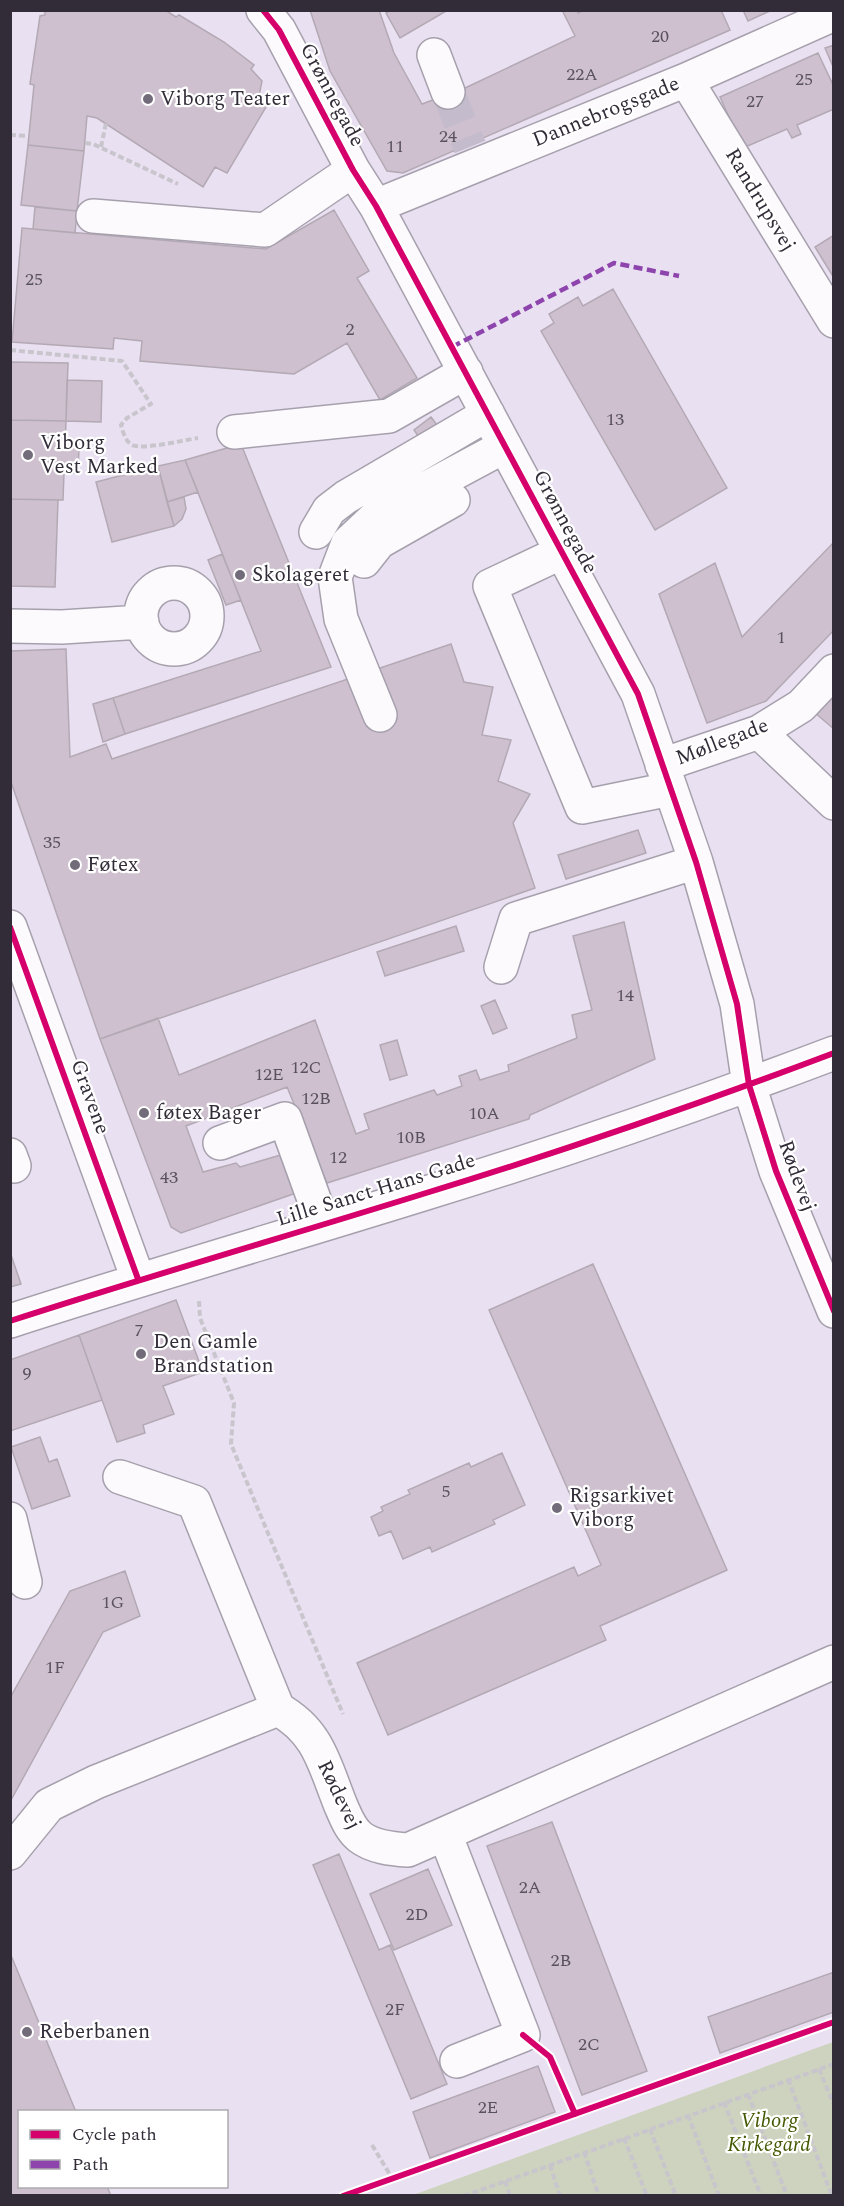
<svg xmlns="http://www.w3.org/2000/svg" width="844" height="2206" font-family="Spectral,serif">
	<rect width="100%" height="100%" fill="#e9e0f1"/>
	<path fill="#cdd3be" d="M833 2042V2195H413Z"/>
	<path fill="#cec0ce" stroke="#b3a9b4" stroke-width="1.5" d="M45 10H165L176 17 179 15 224 42 254 65 251 69 262 81 259 96 269 102 227 173 215 167 203 187 97 118 87 116 84 151 28 145 34 85 30 84 40 16 45 15Z
		M310 10H379L394 53 422 104 465 88 575 36 562 10H577L578 13 584 10H721L730 30 403 173 387 171 330 71Z
		M391 10H448L400 38 386 13Z
		M743 10H772L748 21Z
		M834 45V69L825 48Z
		M818 53 834 87V109L797 125 801 134 792 138 787 129 743 148 720 97Z
		M28 145 84 151 77 211 21 205Z
		M35 207 77 211 75 233 33 229Z
		M334 210 369 271 357 278 417 378 380 400 347 343 294 374 140 361 142 341 114 338 113 349 12 342 22 228 266 249Z
		M834 235V278L815 247Z
		M613 289 727 488 655 530 541 331 554 323 549 314 578 297 583 306Z
		M10 362 68 363 66 421 10 420Z
		M67 380 102 381 101 422 66 421Z
		M431 417 440 429 422 442 414 430Z
		M10 420 66 421 65 447 79 448 78 473H64L63 500 10 499Z
		M241 444 331 667 125 734 113 698 261 651 185 460Z
		M185 460 198 492 167 502 158 466Z
		M158 466 174 526 112 542 96 482Z
		M184 497 186 509 182 519 174 526 167 502Z
		M10 499 58 500 55 587 10 586Z
		M834 542V630L766 701 707 723 659 594 715 563 742 637Z
		M222 554 241 600 226 605 208 560Z
		M451 644 464 682 493 687 482 735 511 740 498 781 530 794 513 823 535 888 100 1039 10 779V651L66 649 70 757 106 744 112 759Z
		M834 691V729L815 713Z
		M113 698 125 734 103 742 93 704Z
		M638 830 646 853 566 879 558 855Z
		M624 922 655 1059 530 1115 529 1119 327 1183 287 1087 186 1126 203 1172 236 1163 240 1167 284 1154 299 1192 181 1233 171 1227 100 1039 158 1018 179 1075 315 1020 356 1134 369 1129 364 1114 434 1090 437 1095 462 1086 459 1076 476 1070 480 1080 509 1071 508 1065 577 1038 572 1015 592 1010 573 936Z
		M456 926 464 951 385 976 377 952Z
		M495 1000 507 1028 493 1034 481 1006Z
		M397 1040 407 1075 390 1080 380 1045Z
		M10 1252 21 1284 10 1287Z
		M593 1264 727 1570 600 1626 606 1640 388 1735 357 1663 574 1567 578 1576 601 1565 489 1310Z
		M176 1300 203 1372 163 1386 174 1414 143 1425 145 1433 117 1442 79 1335Z
		M79 1335 102 1400 10 1431V1360Z
		M40 1437 49 1462 57 1459 70 1496 32 1509 11 1447Z
		M502 1453 525 1505 493 1520 495 1524 432 1552 430 1547 403 1559 391 1531 379 1536 371 1517 383 1511 381 1507 410 1494 408 1490 469 1463 471 1467Z
		M125 1571 140 1616 103 1632 10 1802V1698L70 1591Z
		M552 1822 647 2071 582 2095 487 1846Z
		M339 1854 379 1950 390 1945 447 2084 411 2099 313 1865Z
		M428 1869 452 1925 394 1950 370 1894Z
		M10 1953 76 2112H20V2186H107L111 2196H10Z
		M834 1972V2012L720 2053 708 2017Z
		M538 2066 555 2112 430 2158 413 2112Z"/>
	<g fill="none" stroke-linecap="round" stroke-linejoin="round">
		<path stroke="#c4bccc" stroke-width="33" stroke-dasharray="33 16" stroke-linecap="butt" d="M448 92 470 147"/>
		<g stroke="#a6a0ad" stroke-width="36">
			<path id="minor" d="M263 10 279 30 353 170 376 206 638 694 696 862 737 1004 749 1085 776 1171 834 1311
				M434 55 448 92
				M686 80 834 321
				M376 206 686 80 834 14
				M93 216 265 230 353 170
				M234 432 389 416 466 372
				M316 532 329 510 346 497 488 414
				M562 552 490 586 582 807 670 789
				M364 561 379 542 453 500
				M141 616a33 33 0 1 1 66 0a33 33 0 1 1-66 0Z
				M10 626 62 627 142 622
				M380 715 341 619 335 577 348 543 380 513 505 446
				M759 732 834 803
				M662 765 759 732 801 706 834 671
				M10 927 138 1279
				M501 967 516 919 696 862
				M220 1143 285 1119 323 1224
				M10 1155 14 1166
				M10 1321C149 1276 288 1236 426 1193 564 1151 699 1104 834 1053
				M120 1477 194 1502 278 1709
				M10 1519 25 1582
				M445 1834 523 2035 457 2061
				M10 1853 49 1805 96 1782 278 1709C319 1732 324 1764 341 1806 346 1817 350 1829 360 1837 373 1847 392 1849 408 1850L834 1662"/>
		</g>
		<path stroke="#c8c5cc" stroke-width="4" stroke-dasharray="6 3" stroke-linecap="butt" d="M10 135 28 136
			M85 143 93 144 178 184
			M101 147 106 123
			M10 350 122 361 151 404 127 418 121 425C123 432 125 441 132 445 144 450 184 440 198 438
			M199 1301 200 1318 234 1403 231 1444 343 1714
			M819 2069 834 2105
			M788 2079 832 2196
			M748 2094 787 2196
			M724 2102 761 2196
			M688 2115 719 2196
			M650 2129 676 2196
			M624 2138 647 2196
			M372 2145 392 2178
			M584 2152 599 2196
			M550 2165 560 2196
			M505 2181 510 2196
			M464 2196 834 2064"/>
		<use href="#minor" stroke="#fcfafd" stroke-width="33"/>
		<path stroke="#8e44ad" stroke-width="4.5" stroke-dasharray="9 4.5" stroke-linecap="butt" d="M452 347 614 263 679 276"/>
		<g stroke="#fff" stroke-width="10">
			<path id="cycleway" d="M263 10 279 30 353 170 376 206 638 694 696 862 737 1004 749 1085 776 1171 834 1311
				M10 927 138 1279
				M10 1321C149 1276 288 1236 426 1193 564 1151 699 1104 834 1053
				M523 2035 550 2057 575 2114
				M343 2196 834 2022"/>
		</g>
		<use href="#cycleway" stroke="#d6006c" stroke-width="6"/>
	</g>
	<g fill="#726b79" stroke="#fff" stroke-width="2">
		<circle cx="148" cy="99" r="6"/>
		<circle cx="28" cy="455" r="6"/>
		<circle cx="240" cy="575" r="6"/>
		<circle cx="75" cy="865" r="6"/>
		<circle cx="144" cy="1113" r="6"/>
		<circle cx="141" cy="1354" r="6"/>
		<circle cx="557" cy="1508" r="6"/>
		<circle cx="27" cy="2032" r="6"/>
	</g>
	<g text-anchor="middle" dominant-baseline="central" stroke-width="4.5" stroke-linejoin="round" paint-order="stroke">
		<g font-size="18" fill="#59515e">
			<text x="660" y="36">20</text>
			<text x="582" y="74">22A</text>
			<text x="804" y="79">25</text>
			<text x="755" y="101">27</text>
			<text x="448" y="136">24</text>
			<text x="395" y="146">11</text>
			<text x="34" y="279">25</text>
			<text x="350" y="329">2</text>
			<text x="615" y="419">13</text>
			<text x="781" y="637">1</text>
			<text x="52" y="842">35</text>
			<text x="625" y="995">14</text>
			<text x="306" y="1067">12C</text>
			<text x="269" y="1074">12E</text>
			<text x="316" y="1098">12B</text>
			<text x="484" y="1113">10A</text>
			<text x="411" y="1137">10B</text>
			<text x="338" y="1157">12</text>
			<text x="169" y="1177">43</text>
			<text x="139" y="1330">7</text>
			<text x="27" y="1373">9</text>
			<text x="446" y="1491">5</text>
			<text x="113" y="1602">1G</text>
			<text x="55" y="1667">1F</text>
			<text x="530" y="1887">2A</text>
			<text x="417" y="1914">2D</text>
			<text x="561" y="1960">2B</text>
			<text x="395" y="2009">2F</text>
			<text x="589" y="2044">2C</text>
			<text x="488" y="2107">2E</text>
		</g>
		<g font-size="21" fill="#322c38" stroke="#fff">
			<text transform="translate(332 95) rotate(62)">Grønnegade</text>
			<text transform="translate(606 112) rotate(-22)">Dannebrogsgade</text>
			<text transform="translate(760 200) rotate(59)">Randrupsvej</text>
			<text transform="translate(565 522) rotate(62)">Grønnegade</text>
			<text transform="translate(722 742) rotate(-21)">Møllegade</text>
			<text transform="translate(90 1097) rotate(70)">Gravene</text>
			<text transform="translate(797 1176) rotate(70)">Rødevej</text>
			<text transform="translate(376 1190) rotate(-17)">Lille Sanct Hans Gade</text>
			<text transform="translate(339 1795) rotate(64)">Rødevej</text>
		</g>
		<g font-size="21" fill="#322c38" stroke="#fff" text-anchor="start">
			<text x="160" y="99">Viborg Teater</text>
			<text x="40" y="443">Viborg<tspan x="40" dy="24">Vest Marked</tspan></text>
			<text x="252" y="575">Skolageret</text>
			<text x="87" y="865">Føtex</text>
			<text x="156" y="1113">føtex Bager</text>
			<text x="153" y="1342">Den Gamle<tspan x="153" dy="24">Brandstation</tspan></text>
			<text x="569" y="1496">Rigsarkivet<tspan x="569" dy="24">Viborg</tspan></text>
			<text x="39" y="2032">Reberbanen</text>
		</g>
		<g font-size="21" font-style="italic" fill="#445903" stroke="#fff">
			<text x="769" y="2121">Viborg<tspan x="769" dy="24">Kirkegård</tspan></text>
		</g>
	</g>
	<rect width="844" height="2206" fill="none" stroke="#322c38" stroke-width="24"/>
	<rect x="18" y="2110" width="210" height="78" fill="#ffffff" stroke="#adabaf" stroke-width="1.5"/>
	<rect x="30" y="2130" width="30" height="9" fill="#d6006c" stroke="#adabaf" stroke-width="1.5"/>
	<text x="72" y="2140" font-size="18" fill="#322c38">Cycle path</text>
	<rect x="30" y="2160" width="30" height="9" fill="#8e44ad" stroke="#adabaf" stroke-width="1.5"/>
	<text x="72" y="2170" font-size="18" fill="#322c38">Path</text>
</svg>
